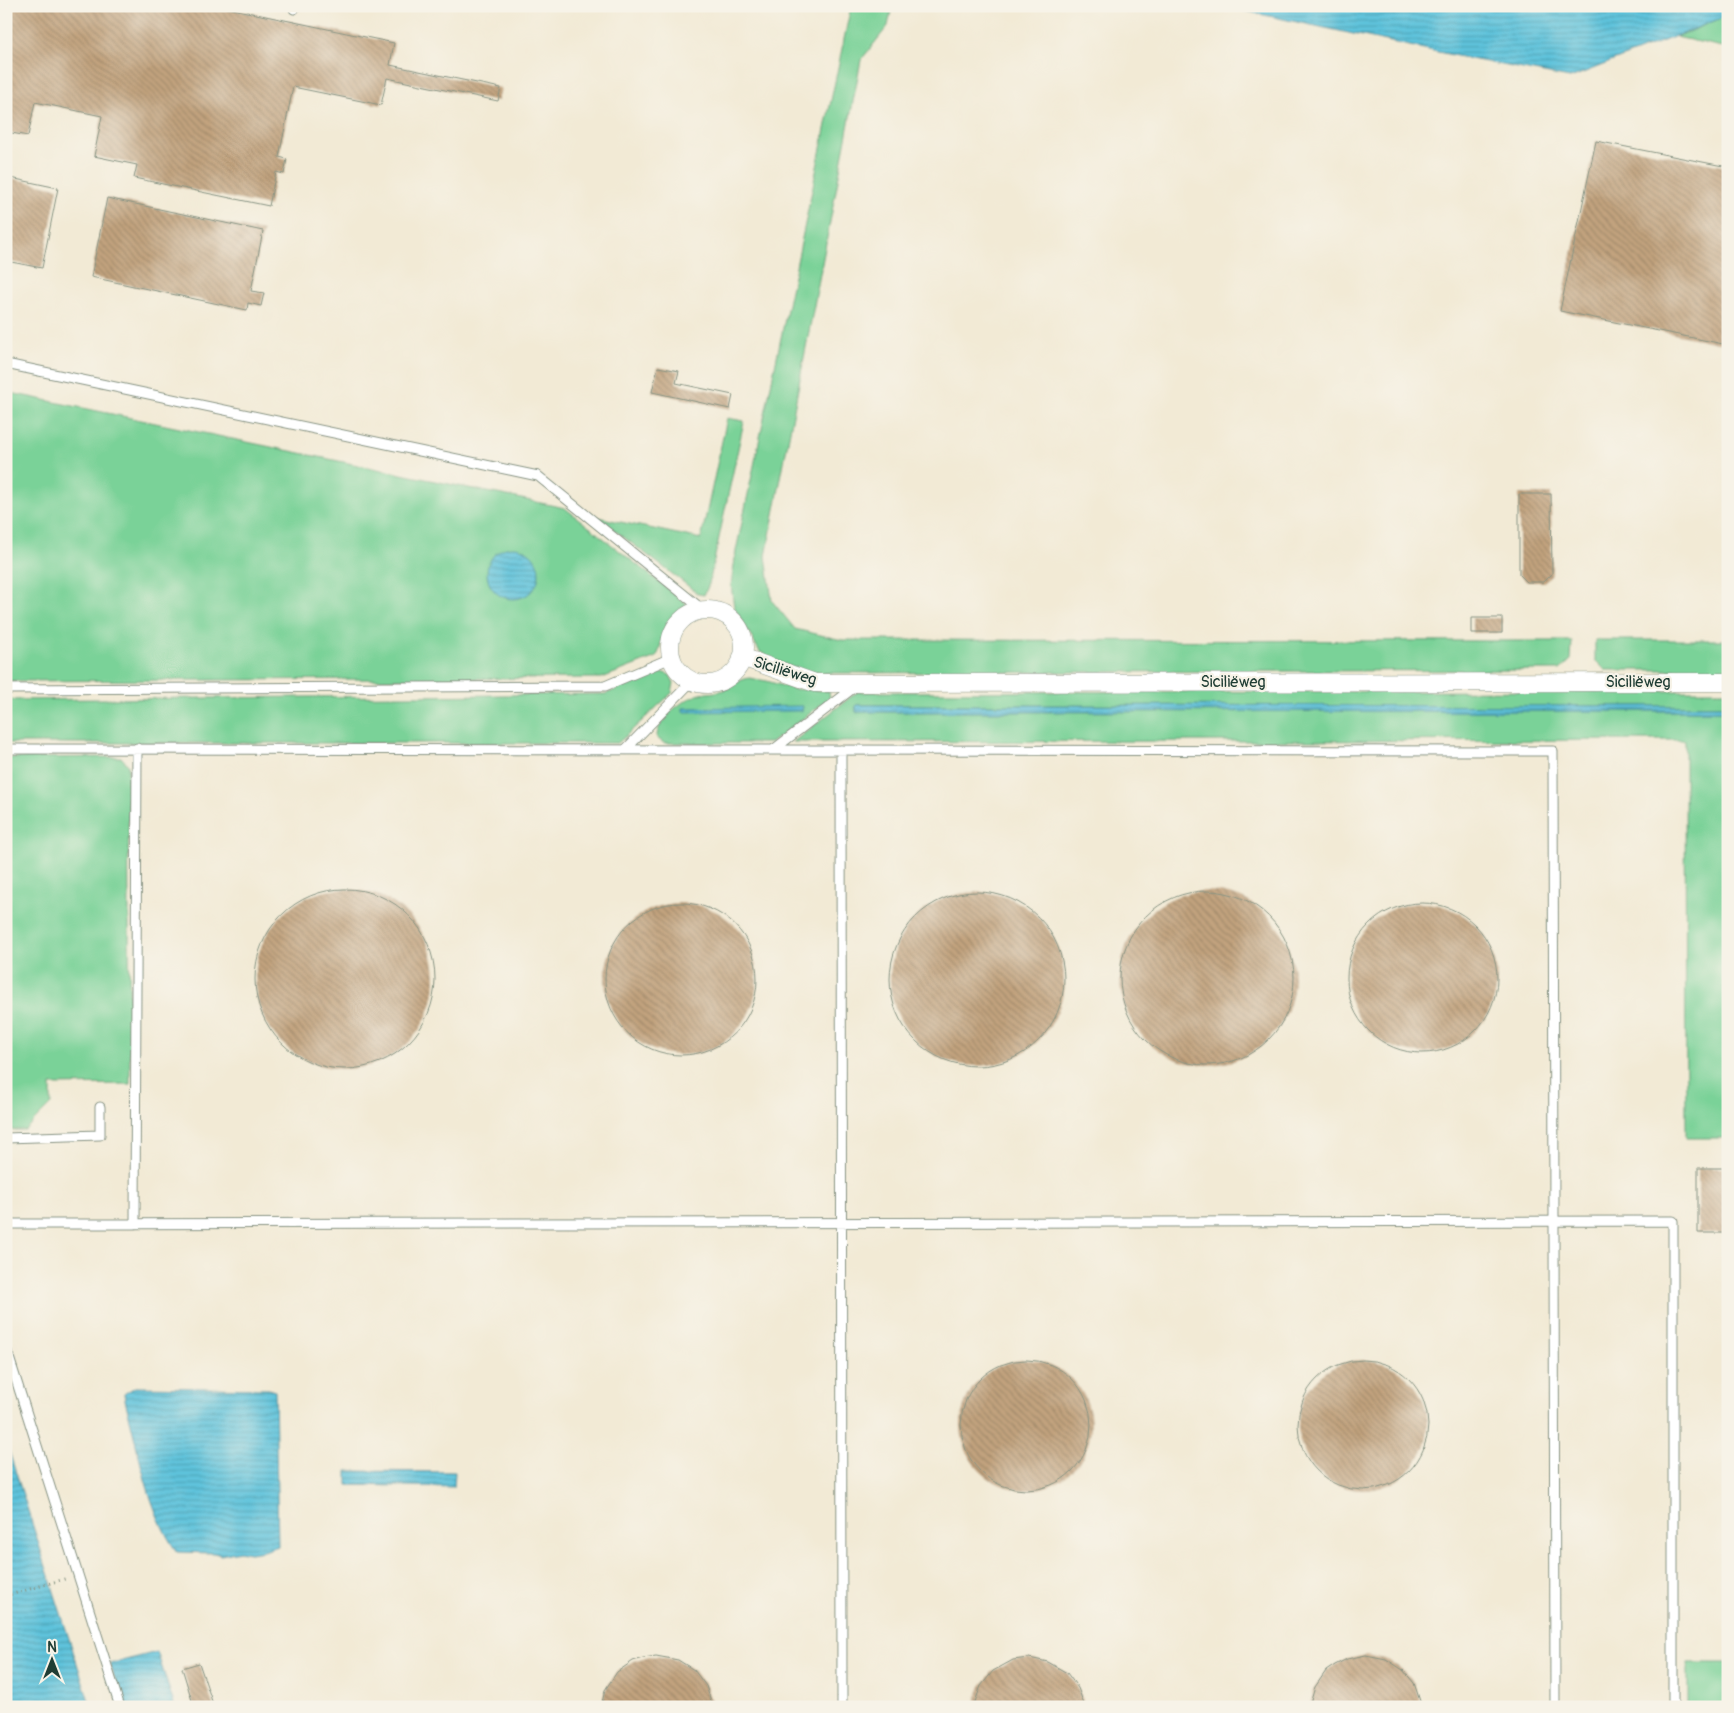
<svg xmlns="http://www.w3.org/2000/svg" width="1734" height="1713" font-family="Pangolin,sans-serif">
	<defs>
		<pattern id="water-rules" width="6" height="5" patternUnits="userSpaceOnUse" patternTransform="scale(1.25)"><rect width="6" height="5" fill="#5ec3dc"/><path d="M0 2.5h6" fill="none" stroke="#4da0b3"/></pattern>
		<pattern id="building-back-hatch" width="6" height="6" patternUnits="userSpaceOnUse" patternTransform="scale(1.25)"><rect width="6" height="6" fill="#c2a37e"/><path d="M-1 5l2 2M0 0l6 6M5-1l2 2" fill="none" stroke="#9d8668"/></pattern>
	</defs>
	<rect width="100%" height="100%" fill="#f7f3e8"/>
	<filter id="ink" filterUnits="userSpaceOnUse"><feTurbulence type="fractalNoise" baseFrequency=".02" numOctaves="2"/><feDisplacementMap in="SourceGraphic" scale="10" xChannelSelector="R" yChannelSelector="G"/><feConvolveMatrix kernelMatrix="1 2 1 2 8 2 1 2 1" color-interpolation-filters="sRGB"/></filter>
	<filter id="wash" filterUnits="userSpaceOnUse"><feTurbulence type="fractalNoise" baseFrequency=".0096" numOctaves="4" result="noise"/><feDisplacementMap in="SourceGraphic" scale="20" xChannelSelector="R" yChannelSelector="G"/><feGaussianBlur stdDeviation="1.12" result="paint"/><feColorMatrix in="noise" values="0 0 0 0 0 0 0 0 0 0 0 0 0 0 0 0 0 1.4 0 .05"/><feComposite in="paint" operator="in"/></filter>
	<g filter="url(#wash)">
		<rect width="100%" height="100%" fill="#f2ead5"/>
		<path fill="#7ad298" stroke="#4c8866" d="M851 6H892L888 26 861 60 766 556 772 601 795 629 842 640 1572 641 1571 660 1560 670 823 673 803 671 781 663 760 652 734 607 731 585 736 551Z
			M1724 17 1728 18V48L1676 37Z
			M6 392 565 508 687 604C675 613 665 623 662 637 660 645 661 649 656 657L602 678 6 681Z
			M727 418 744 421 709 584 704 595 698 594 687 585 597 517 701 539Z
			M1595 640H1728V670H1605L1595 660Z
			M661 672 670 675 674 683 672 693 618 743H6V700L605 694Z
			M749 678 767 681 793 689 829 691 830 698 771 743H664L657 738C656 719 684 698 701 694 709 692 716 693 724 690 730 688 733 684 738 682 741 680 745 679 749 678Z
			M1728 691V706L856 705V712L1728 711V1138H1686L1685 740 793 742 857 692Z
			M121 757 128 765 130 1084 51 1085V1104L25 1130H6V758Z
			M1688 1663H1728V1707H1688Z"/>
		<path fill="url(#water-rules)" stroke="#3e8088" d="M1222 6H1728V18L1724 17 1570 78 1471 59Z
			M487 573a26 26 0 1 1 52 0a26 26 0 1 1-52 0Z
			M856 705 1728 706V711L856 712Z
			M803 706 802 711 683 712V708Z
			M135 1387 269 1389 275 1391 278 1546 264 1551 250 1553 239 1551 221 1555 214 1553 177 1552C148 1512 139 1452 126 1404L124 1394Z
			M6 1442 91 1707H6Z
			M347 1471 455 1472 454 1487 347 1485Z
			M157 1652 175 1707H124L110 1664Z"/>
		<g id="blocks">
			<path fill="url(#building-back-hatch)" d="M6 6H218L394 43 390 65 501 88 498 101 387 78 381 105 293 87 279 157 287 159 284 174 276 172 269 206 134 178 137 165 94 156 102 116 35 102 28 136 6 132Z
				M1596 141 1728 167V345L1560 311Z
				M6 177 58 188 42 268 6 261Z
				M107 198 263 231 251 291 264 293 261 306 248 303 247 310 91 277Z
				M658 367 679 371 676 383 733 395 730 409 652 392Z
				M1519 494H1551L1552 574 1544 582H1527L1519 574Z
				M1472 618H1502V633H1472Z
				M255 979a90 90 0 1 1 180 0a90 90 0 1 1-180 0Z
				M1120 978a87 87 0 1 1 174 0a87 87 0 1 1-174 0Z
				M890 979a87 87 0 1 1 174 0a87 87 0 1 1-174 0Z
				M1347 978a75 75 0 1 1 150 0a75 75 0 1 1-150 0Z
				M605 979a76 76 0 1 1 152 0a76 76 0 1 1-152 0Z
				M1698 1168H1728V1233H1698Z
				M961 1425a65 65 0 1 1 130 0a65 65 0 1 1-130 0Z
				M1298 1425a65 65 0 1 1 130 0a65 65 0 1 1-130 0Z
				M1366 1655 1386 1659 1403 1670 1414 1683 1422 1707H1309L1315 1687 1326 1671 1335 1665 1347 1659Z
				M656 1656 678 1660 694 1670 706 1686 713 1707H601L605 1690 617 1672 633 1661 643 1658Z
				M1029 1658 1048 1662 1067 1673 1078 1688 1085 1707H973L981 1686 993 1671 1013 1660Z
				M199 1663 214 1707H194L182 1668Z"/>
		</g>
	</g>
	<g filter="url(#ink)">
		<use href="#blocks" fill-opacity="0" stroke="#889484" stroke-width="1"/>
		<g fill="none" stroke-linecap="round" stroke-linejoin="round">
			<g stroke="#889484" stroke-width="11">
				<path id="lane" d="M294 9 295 6
					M6 364 538 476 703 610
					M6 689 605 686 671 658
					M6 749 1553 751 1555 1707
					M625 750 692 681
					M773 750 856 686
					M841 750 842 1707
					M6 1138 100 1135V1107
					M6 1224 1673 1221V1707
					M135 1224 137 748
					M6 1348 120 1707"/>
			</g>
			<g stroke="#889484" stroke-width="19">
				<path id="street" d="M670 647a37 37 0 1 1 74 0a37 37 0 1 1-74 0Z
					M742 657 815 683 1728 682"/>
			</g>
			<path stroke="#889484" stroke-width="3" stroke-dasharray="1 4" stroke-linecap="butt" d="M6 1596 68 1578"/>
			<use href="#lane" stroke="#fff" stroke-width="9"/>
			<use href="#street" stroke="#fff" stroke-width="18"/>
		</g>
	</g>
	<g text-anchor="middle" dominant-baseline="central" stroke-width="4.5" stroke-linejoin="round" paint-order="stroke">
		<g font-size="16" fill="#1f3d34" stroke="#f7f3e8">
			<text transform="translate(785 671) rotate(17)">Siciliëweg</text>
			<text x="1233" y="682">Siciliëweg</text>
			<text x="1638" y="682">Siciliëweg</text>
		</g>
	</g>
	<rect width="1734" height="1713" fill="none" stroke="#f7f3e8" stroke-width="25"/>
	<g transform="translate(52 1660)" stroke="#f7f3e8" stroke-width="4" paint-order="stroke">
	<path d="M0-4L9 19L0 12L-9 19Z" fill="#1f3d34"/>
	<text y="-8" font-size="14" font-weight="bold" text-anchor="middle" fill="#1f3d34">N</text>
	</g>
</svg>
